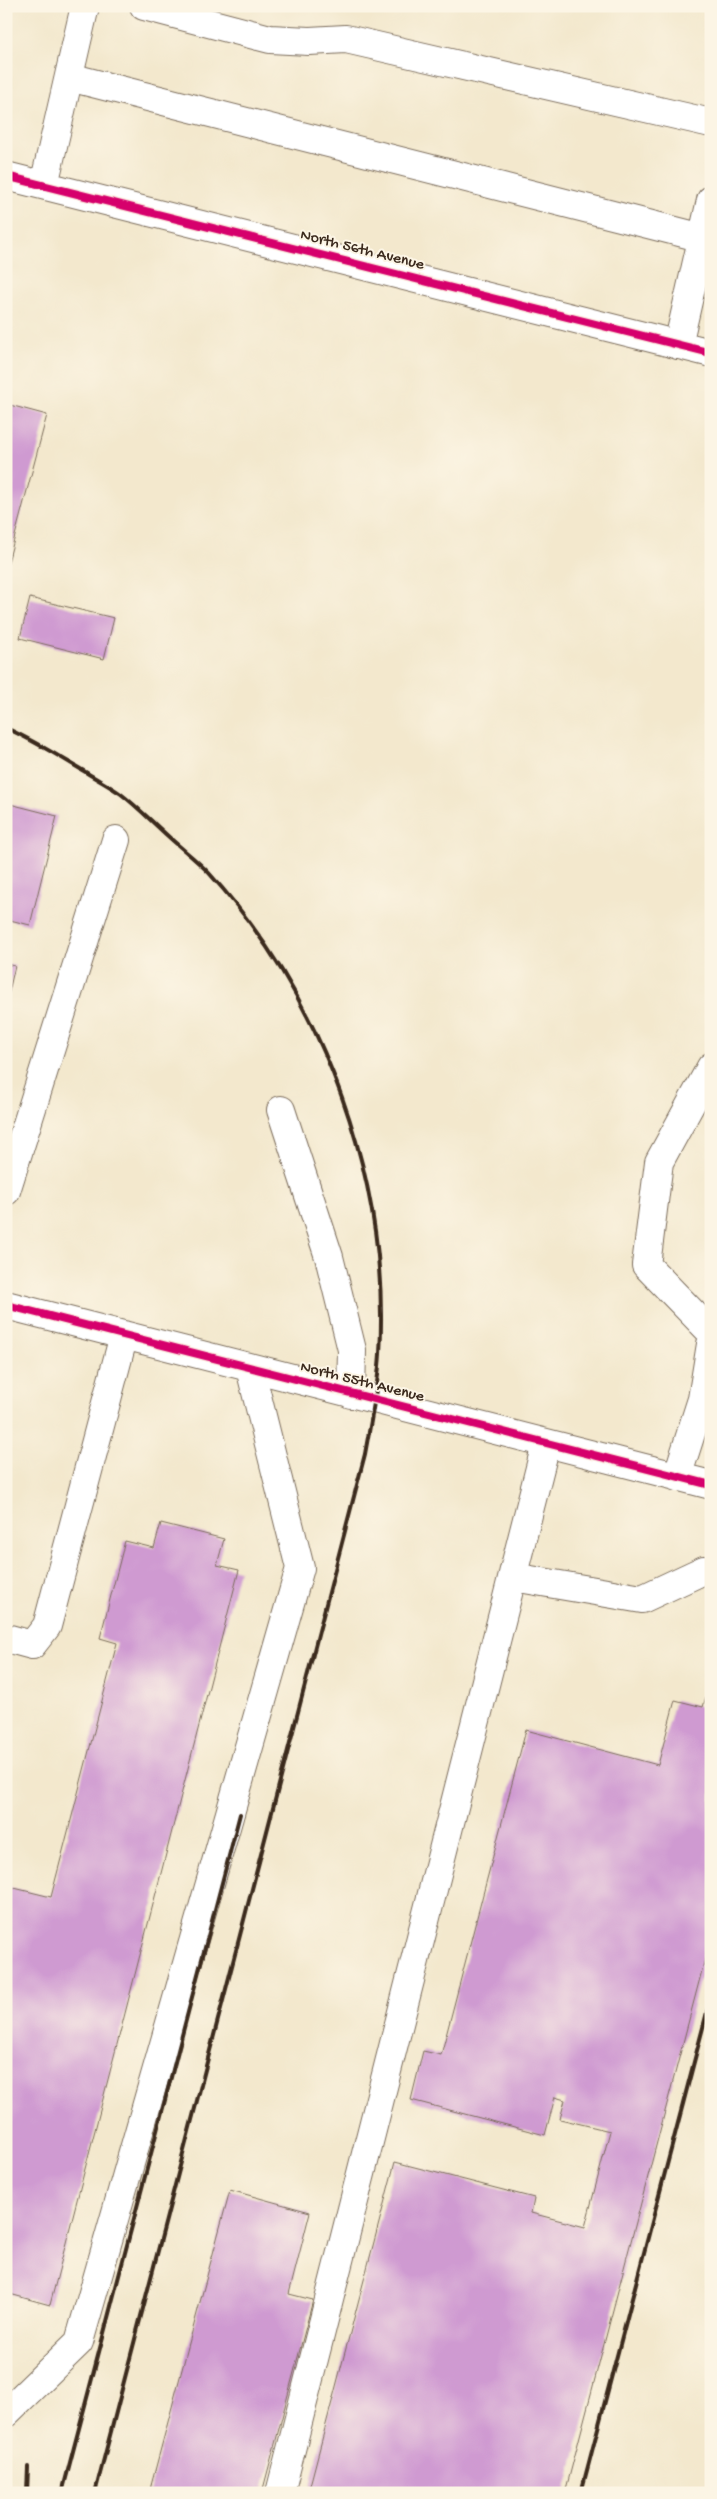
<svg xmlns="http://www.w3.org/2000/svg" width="717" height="2499" font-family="'Gochi Hand',sans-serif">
	<rect width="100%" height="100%" fill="#fcf5e5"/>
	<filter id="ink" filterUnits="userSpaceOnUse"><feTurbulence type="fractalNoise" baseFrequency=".02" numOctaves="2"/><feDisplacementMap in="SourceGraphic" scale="10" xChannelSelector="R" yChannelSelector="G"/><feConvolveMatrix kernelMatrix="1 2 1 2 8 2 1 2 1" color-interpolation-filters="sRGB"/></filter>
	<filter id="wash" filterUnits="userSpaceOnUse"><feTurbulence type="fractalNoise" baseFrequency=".0096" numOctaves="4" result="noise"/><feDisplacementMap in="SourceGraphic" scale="20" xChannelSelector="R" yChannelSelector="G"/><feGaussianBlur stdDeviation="1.12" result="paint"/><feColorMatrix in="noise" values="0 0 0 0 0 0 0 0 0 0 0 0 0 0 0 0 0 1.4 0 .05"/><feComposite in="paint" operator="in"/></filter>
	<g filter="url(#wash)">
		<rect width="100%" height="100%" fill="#f3e8cd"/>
		<g id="blocks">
			<path fill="#cf9ad1" d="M6 404 47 415 7 566H6Z
				M30 598 114 618 104 659 20 638Z
				M6 803 57 816 30 925 6 919Z
				M6 964 15 966 7 1000H6Z
				M161 1523 224 1539 217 1565 239 1570 50 2305 6 2293V1886L51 1897 117 1643 100 1638 125 1541 154 1548Z
				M711 1679V1936L565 2493H308L395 2162 534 2198 531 2213 585 2227 610 2131 560 2119 565 2100 555 2097 545 2135 411 2100 423 2051 441 2055 526 1730 658 1765 675 1700 703 1707Z
				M230 2190 310 2212 289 2294 313 2300 262 2493H149Z"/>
		</g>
	</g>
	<g filter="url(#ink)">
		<use href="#blocks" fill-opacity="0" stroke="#7b6c5b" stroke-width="1"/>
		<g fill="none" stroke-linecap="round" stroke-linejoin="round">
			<g stroke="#7b6c5b" stroke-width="30">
				<path id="minor" d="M144 6 270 39 309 41 346 39 711 123
					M69 77 711 240
					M6 176 711 353
					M44 185 85 6
					M678 345 711 200
					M711 1067 659 1162 646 1265 711 1332
					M281 1110 329 1257 352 1350 351 1394
					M6 1191 116 840
					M6 1305 711 1485
					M677 1477 702 1399 711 1344
					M513 1577 642 1599 704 1570 711 1572
					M6 1638 32 1645 47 1626 124 1335
					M6 2413 79 2342 300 1568 250 1368
					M280 2493 546 1444"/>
			</g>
			<use href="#minor" stroke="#fff" stroke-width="28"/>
			<path stroke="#3b2a1e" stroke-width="4" d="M6 728C35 741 60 757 87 773 98 780 110 786 121 794 138 807 153 823 170 838 182 849 197 860 209 873 325 1001 390 1181 380 1354 378 1387 371 1420 365 1454L95 2493
				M27 2493 28 2467
				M62 2493 240 1814
				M581 2493 711 1997"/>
			<g stroke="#fcf5e5" stroke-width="11">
				<path id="cycleway" d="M6 176 711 353
					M6 1305 711 1485"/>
			</g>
			<use href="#cycleway" stroke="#d6006c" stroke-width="8"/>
		</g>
	</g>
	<g text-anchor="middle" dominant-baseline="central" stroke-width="4" stroke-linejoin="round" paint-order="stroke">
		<g font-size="16" fill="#3b2a1e" stroke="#fcf5e5">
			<text transform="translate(362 251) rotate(14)">North 56th Avenue</text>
			<text transform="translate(362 1383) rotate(14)">North 55th Avenue</text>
		</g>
	</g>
	<rect width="717" height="2499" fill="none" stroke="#fcf5e5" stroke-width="25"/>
</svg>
